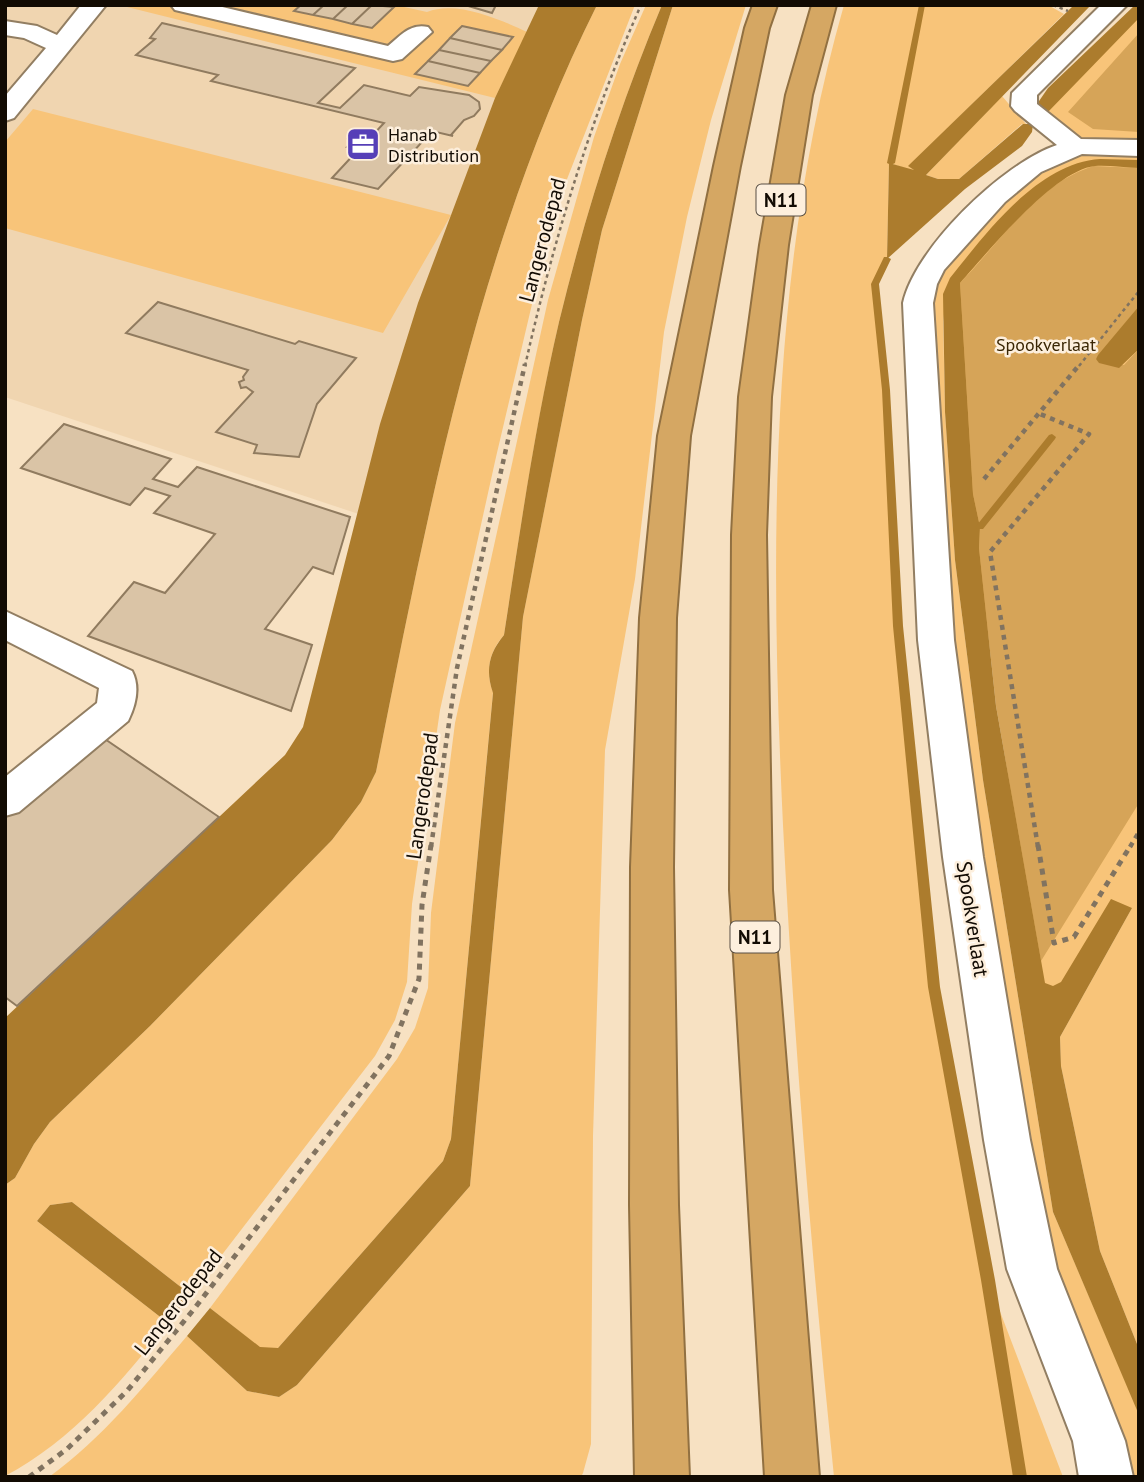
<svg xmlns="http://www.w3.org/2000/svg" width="1144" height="1482" font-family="'PT Sans',sans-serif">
	<rect width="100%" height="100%" fill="#f7e1c2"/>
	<path fill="#f0d5b0" d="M5 5H561L392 525 5 397Z"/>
	<path fill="#f8c479" d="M395 5 427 12C456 0 499 19 527 32L495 98 123 6Z
		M597 5H635L553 215 496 457 440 710 412 904 407 982 395 1020 375 1056 191 1295 72 1202 50 1205 37 1221 168 1323C122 1381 72 1441 5 1476V1185L15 1178 34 1144 50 1122 150 1026 332 840 361 802 376 772C428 512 477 245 597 5Z
		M646 5H662C619 107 585 215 559 322 535 426 520 531 504 635 489 652 485 671 493 692L451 1139 443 1161 278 1348H260L210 1308 397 1059 415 1028 428 988 431 913 455 723 548 300 594 137 620 64Z
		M673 5H746L711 120 687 217 664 332 635 579 605 750 593 1136 591 1444 583 1473 581 1477H49C103 1438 144 1386 187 1336L247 1391 279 1397 297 1385 470 1186 523 617 582 320 602 230Z
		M844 5H1048L1064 14 909 166 917 172 889 163 887 259 875 284 886 391 898 626 934 987 988 1280 1063 1477H834C812 1260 794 1043 783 825 770 552 768 269 844 5Z
		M1139 15V1349L1100 1251 1061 1066 1060 1037 1132 908 1043 1026 943 314 945 412 955 560 983 780 1053 1212 1135 1404 1139 1415V1477H1124L1053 1287 954 691 932 308 938 280 967 238 1035 173 1077 155 1096 152C1080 136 1059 127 1039 114L1045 101Z
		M1002 96 1026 124H1022L959 179H938L926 175Z
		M33 109 451 215 383 333 5 228V142Z"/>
	<path fill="#d6a458" d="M1139 33V132L1093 129 1068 112Z
		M1094 166 1139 168V306L1096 359 1124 365 1139 349V803L1041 961 996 706 979 548 980 527 973 494 960 283C1000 242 1037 183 1094 166Z"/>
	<path fill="#ac7c2d" d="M539 5H597C477 245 428 512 376 772L361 802 332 840 150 1026 50 1122 34 1144 15 1178 5 1185V1018L285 755 303 727 380 424 418 303 495 98Z
		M662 5H673L602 230 582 320 523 617 470 1186 297 1385 279 1397 247 1391 187 1336 210 1308 260 1347 278 1348 443 1161 451 1139 493 693C485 670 489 653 504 635 520 531 535 425 559 322 585 215 619 107 662 5Z
		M1074 5H1091L926 175 938 179H959L1023 124H1033L1032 132 1022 146 965 189 887 259 889 163 914 170 908 166Z
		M1135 5H1139V18L1048 112 1037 104 1048 88Z
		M1100 159 1139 160V168C1125 168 1109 165 1095 166 1054 170 988 252 960 283L973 494 980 527 979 548 996 706 1045 983 1053 986 1061 982 1111 899 1132 908 1060 1037 1061 1066 1100 1251 1139 1349V1415L1053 1212 983 780 955 560 945 412 943 294 950 278C987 232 1038 163 1100 159Z
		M1139 306V349L1119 368 1099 363 1096 359 1098 355Z
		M72 1202 191 1295 168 1323 37 1221 50 1205Z"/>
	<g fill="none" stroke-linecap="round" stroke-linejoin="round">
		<path fill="#ac7c2d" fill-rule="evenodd" d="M919 5H925L895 163 891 165 887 163Z
			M884 257H887L891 259 879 284 890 390 903 626 940 987 995 1280 1027 1477H1013L981 1280 928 987 893 626 882 390 871 284Z
			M1052 434 1056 437 1055 439 983 529H977L975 527 977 525 1049 435Z"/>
	</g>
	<path fill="#dac4a6" stroke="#907b5f" stroke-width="2" d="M301 5H324L313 15 294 11Z
		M324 5H348L333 19 313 15Z
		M348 5H372L352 24 333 19Z
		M372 5 394 7 372 28 352 24Z
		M465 5H496L492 13Z
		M162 23 355 68 318 103 340 108 364 85 410 96 419 87 469 95 479 102 480 109 474 116 464 120 451 135 453 136 432 131 412 153 408 152 405 155 409 156 378 189 332 178 358 150 347 147 351 143 348 139 360 133 372 136 384 123 211 81 218 75 136 55 155 39 150 38Z
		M462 26 513 37 502 50 450 38Z
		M450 38 502 50 491 61 439 50Z
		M439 50 491 61 480 73 428 61Z
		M428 61 480 73 468 86 415 74Z
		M158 302 295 344 299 341 356 358 317 404 299 457 254 453 257 445 216 432 253 392 246 387 241 388 239 382 244 380 243 377 248 370 126 333Z
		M64 424 171 459 153 479 178 487 197 467 350 517 333 574 313 567 265 629 312 645 291 711 88 636 134 582 165 593 215 534 154 513 170 496 145 488 130 505 21 468Z
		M99 735 219 817 17 1006 5 997V816Z"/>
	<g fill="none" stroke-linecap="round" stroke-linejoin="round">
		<g stroke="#927e62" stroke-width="4">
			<path id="minor" d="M81 5H106L14 118 5 121V96L46 48 24 38 5 35V21L37 26 57 35Z
				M171 5H214L388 46C401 35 411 23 428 27L432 32 402 59 393 61 175 10Z
				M1101 5H1127L1037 95V104L1081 139 1139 140V156L1082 154 1041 172 1005 202 944 270 937 284 933 303 954 640 983 857 1030 1140 1057 1269 1125 1441 1133 1477H1079L1073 1441 1007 1269 984 1140 943 857 918 640 903 303C915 248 1003 163 1057 145L1015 111 1011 106 1012 93Z
				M5 611 132 671C140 686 136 705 128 721L19 812 5 816V777L97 703 99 688 5 640Z"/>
		</g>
		<g stroke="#917041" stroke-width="4">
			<path id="highway" d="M753 5H777L769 28 740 166 690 436 676 618 673 867 678 1205 689 1477H635L630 1205 631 867 640 618 658 436 714 166 745 28Z
				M812 5H836L812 95 788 245 771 397 766 535 772 890 819 1477H765L730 890 732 535 739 397 760 245 786 95Z"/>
		</g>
		<path stroke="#817360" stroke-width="2.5" stroke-dasharray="3.5 3.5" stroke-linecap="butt" d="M1053 5 1068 11
			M525 366C553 242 590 120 641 5
			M1079 366 1139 291"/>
		<path stroke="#817360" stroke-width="4.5" stroke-dasharray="5 5" stroke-linecap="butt" d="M984 479 1080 364
			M431 847 457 668 525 364
			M1038 847 990 552 1089 434 1040 414
			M1130 847 1139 832"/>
		<path stroke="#817360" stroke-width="5" stroke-dasharray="6 6" stroke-linecap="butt" d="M1038 845 1054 943 1074 937 1131 845
			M29 1477 67 1449 127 1391 194 1309 389 1056 419 979 422 905 431 845"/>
		<use href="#minor" fill="#fff" fill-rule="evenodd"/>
		<use href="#highway" fill="#d5a763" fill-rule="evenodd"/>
	</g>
	<defs>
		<g id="office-square" transform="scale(1.75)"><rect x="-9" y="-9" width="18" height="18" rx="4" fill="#563fb7" stroke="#fdefdd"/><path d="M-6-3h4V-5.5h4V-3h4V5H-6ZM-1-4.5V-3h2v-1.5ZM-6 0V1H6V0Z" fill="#fff"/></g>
	</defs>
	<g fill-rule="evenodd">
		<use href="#office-square" x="363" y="144"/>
	</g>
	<g text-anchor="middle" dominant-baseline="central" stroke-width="5" stroke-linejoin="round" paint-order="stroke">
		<g font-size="18" fill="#120b03" stroke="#fdefdd" text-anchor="start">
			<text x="388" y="134">Hanab<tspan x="388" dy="21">Distribution</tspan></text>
		</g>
		<g font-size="18" fill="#392503" stroke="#fdefdd">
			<text x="1046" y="344">Spookverlaat</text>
		</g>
		<g fill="#fdefdd" stroke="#584f44" stroke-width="2">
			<rect x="756.5" y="184.5" width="49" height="31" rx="5"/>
			<rect x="730.5" y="921.5" width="49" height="31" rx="5"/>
		</g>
		<g font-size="19" font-weight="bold" fill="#120b03">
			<text x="781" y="200">N11</text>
			<text x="755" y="937">N11</text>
		</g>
		<g font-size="21" fill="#120b03" stroke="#fdefdd">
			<text transform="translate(542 240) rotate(-75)">Langerodepad</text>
			<text transform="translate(422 796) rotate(-82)">Langerodepad</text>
			<text transform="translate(973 919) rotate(81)">Spookverlaat</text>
			<text transform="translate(178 1302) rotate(-52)">Langerodepad</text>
		</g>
	</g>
	<rect width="1144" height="1482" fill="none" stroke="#120b03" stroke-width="14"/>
</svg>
